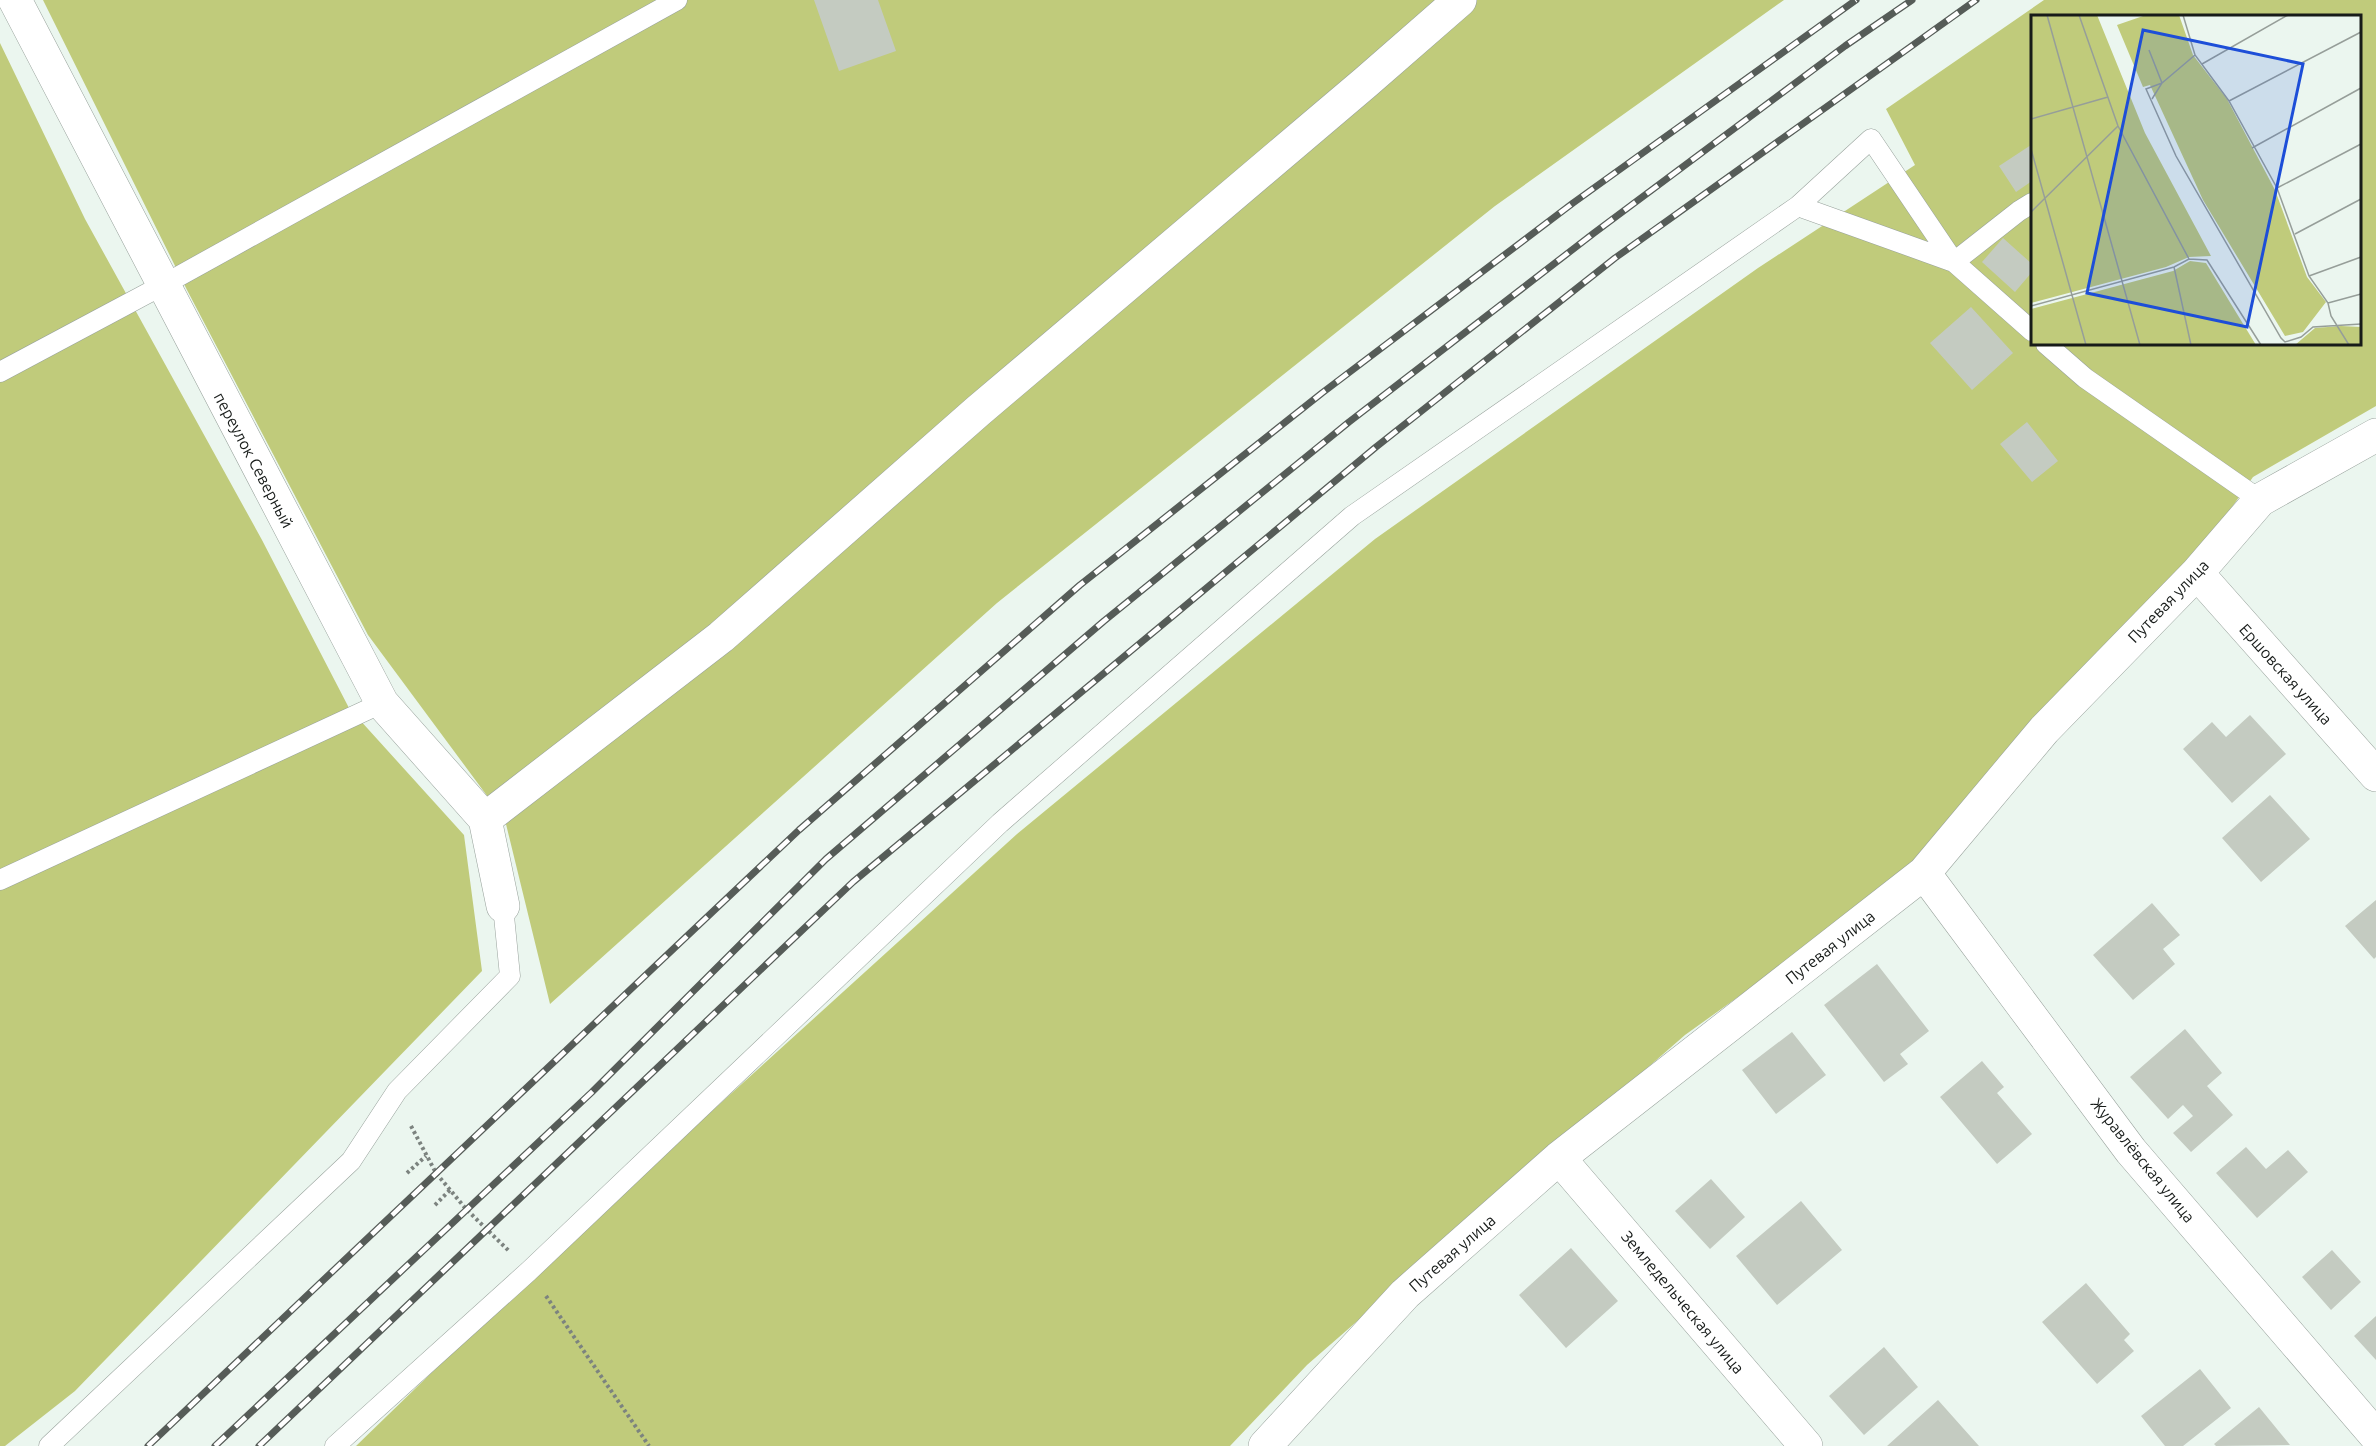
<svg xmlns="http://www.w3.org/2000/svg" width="2376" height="1446" font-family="Ubuntu,sans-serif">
	<rect width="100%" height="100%" fill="#ebf6ef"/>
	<path fill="#c0cb7b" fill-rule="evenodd" d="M43 0H1784L1495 206 997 603 550 1004 505 820 368 635 187 290Z
		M2044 0H2376V406L2253 477 2198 556 1936 855 1685 1035 1307 1365 1230 1446H356L550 1258 1017 834 1375 539 1758 268 1915 165 1886 109ZM2032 16H2360V344H2032Z
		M0 43 85 219 262 540 349 708 464 835 482 971 75 1391 5 1446H0Z"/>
	<path fill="#c4cbc1" d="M814 0H878L896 51 839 71Z
		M2031 145 2032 181 2016 192 1999 166Z
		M2003 238 2032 264V272L2015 292 1982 262Z
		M1971 307 2013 353 1972 390 1930 343Z
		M2027 422 2058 461 2032 482 2000 444Z
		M2250 715 2286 754 2232 803 2183 749 2212 722 2226 737Z
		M2270 795 2310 839 2261 882 2222 838Z
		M2376 900V957L2374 959 2345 926Z
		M2152 903 2180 935 2163 949 2175 964 2133 1000 2093 955Z
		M1877 964 1929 1031 1900 1054 1908 1064 1884 1082 1824 1005Z
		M2185 1029 2222 1073 2207 1086 2233 1115 2191 1152 2173 1133 2193 1116 2183 1105 2168 1119 2130 1077Z
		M1792 1032 1826 1075 1776 1114 1742 1070Z
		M1982 1061 2004 1087 1997 1093 2032 1134 1997 1164 1940 1097Z
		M2246 1147 2266 1169 2288 1150 2308 1172 2257 1218 2216 1173Z
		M1711 1179 1745 1217 1710 1249 1675 1211Z
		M1801 1201 1842 1250 1777 1305 1736 1256Z
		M1571 1248 1618 1301 1566 1348 1519 1295Z
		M2332 1250 2361 1282 2331 1310 2302 1277Z
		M2086 1283 2130 1334 2124 1340 2134 1351 2097 1384 2042 1322Z
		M2376 1316V1360L2354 1336Z
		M1884 1347 1918 1387 1864 1435 1829 1396Z
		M2200 1369 2231 1408 2183 1446H2165L2141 1416Z
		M1938 1400 1979 1446H1887Z
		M2259 1407 2290 1445 2216 1446 2214 1444Z"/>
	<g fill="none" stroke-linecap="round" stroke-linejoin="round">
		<g stroke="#98a29c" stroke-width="21">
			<path id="lane" d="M2032 203 2019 211 1954 262 2032 331
				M2046 344 2085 378 2260 500
				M0 372 163 285 677 0
				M0 880 382 703
				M49 1446 351 1161 397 1091 510 976 503 906
				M335 1446 529 1271 1000 823 1352 516 1798 206 1871 139 1954 262 1798 206"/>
		</g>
		<g stroke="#98a29c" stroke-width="34">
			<path id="street" d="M2197 573 2376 775
				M485 819 721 637 978 411 1366 82 1460 0
				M1924 873 2131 1151 2376 1436
				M1559 1158 1806 1446
				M1265 1446 1405 1294 1559 1158 1924 873 2044 730 2197 573 2260 500 2376 435"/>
		</g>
		<g stroke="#98a29c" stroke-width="34">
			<path id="secondary" d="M15 0 382 703 485 819 503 906"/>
		</g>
		<path stroke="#7c837f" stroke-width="4" stroke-dasharray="3 3" stroke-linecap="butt" d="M411 1126 436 1173 466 1209 509 1251
			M407 1173 426 1156
			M435 1205 451 1189
			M546 1296 649 1446"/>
		<use href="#lane" stroke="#fff" stroke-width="20"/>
		<use href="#street" stroke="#fff" stroke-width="33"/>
		<use href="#secondary" stroke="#fff" stroke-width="33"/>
		<g stroke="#565c58" stroke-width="7">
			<path id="rail" d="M148 1446 799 830 1080 585 1322 393 1573 203 1856 0
				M215 1446 592 1092 826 859 1104 621 1349 422 1594 233 1845 46 1912 0
				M259 1446 853 882 1376 447 1615 258 1976 0"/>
		</g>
		<use href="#rail" stroke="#fff" stroke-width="4.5" stroke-dasharray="14" stroke-linecap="butt"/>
	</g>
	<g text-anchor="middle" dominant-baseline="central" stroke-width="5" stroke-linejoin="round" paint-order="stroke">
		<g font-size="16" fill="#171b19" stroke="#fff">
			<text transform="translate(254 460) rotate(62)">переулок Северный</text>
			<text transform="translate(2168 601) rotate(-46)">Путевая улица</text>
			<text transform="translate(2286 674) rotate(48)">Ершовская улица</text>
			<text transform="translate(1830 947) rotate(-38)">Путевая улица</text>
			<text transform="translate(2143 1160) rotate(51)">Журавлёвская улица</text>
			<text transform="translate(1452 1253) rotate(-41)">Путевая улица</text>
			<text transform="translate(1683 1302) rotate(50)">Земледельческая улица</text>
		</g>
	</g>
	<g transform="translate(2031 15)">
		<rect width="330" height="330" fill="#ebf6ef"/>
		<path d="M0 0H66L114 118 180 241 158 242 135 252 0 288ZM115 0H148L162 40 196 84 244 175 276 262 295 287 272 317 254 321 172 185 119 70 112 72 86 10ZM159 246 175 248 225 330H0V294L142 256ZM310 311 330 312V330H264L284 313Z" fill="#c0cb7b"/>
		<path fill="none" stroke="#969e99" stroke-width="1.5" d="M16 0 109 330M48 0 87 111 158 244M152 0 164 40 198 86 246 173 278 261 297 288 300 301 318 330M118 35 131 68 164 40M171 49 257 0M121 84 131 68 115 74 145 141 250 323 254 327 270 322 282 312 330 309M198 86 330 17M0 104 77 82M221 133 330 73M0 134 55 330M246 173 330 129M0 197 87 111M264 219 330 184M143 252 160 330M278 261 330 242M297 288 330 279M0 291 143 252 158 244 176 245 230 330"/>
		<path fill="#1d4ed8" fill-opacity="0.15" stroke="#1d4ed8" stroke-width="3" d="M112 15 272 49 216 312 56 278Z"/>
		<rect width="330" height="330" fill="none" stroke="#171b19" stroke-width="3"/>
	</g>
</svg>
